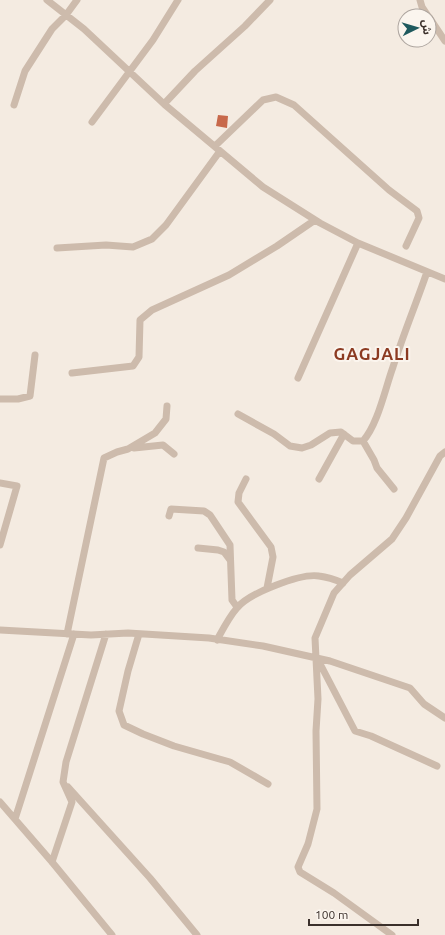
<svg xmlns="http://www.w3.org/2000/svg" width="445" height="935" font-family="Ubuntu,'Noto Sans Arabic',sans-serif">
	<rect width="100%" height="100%" fill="#f4ebe1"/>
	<path fill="#c8694b" d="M218 115 228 116 227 128 216 126Z"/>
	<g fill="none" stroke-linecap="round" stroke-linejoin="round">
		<path stroke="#cdbbac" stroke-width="7" d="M47 0 84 29 164 104 263 187 320 223 358 243 445 279
			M420 0 422 7 428 16
			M429 17 445 41
			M164 104 195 71 245 26 270 0
			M14 105 25 71 52 29 66 15 77 0
			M92 122 153 40 178 0
			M215 146 263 100 276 97 294 105 389 190 417 211 419 218 406 246
			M57 248 106 245 133 247 152 239 166 225 220 151
			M72 373 133 366 139 357 140 320 152 310 229 275 277 246 315 220
			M298 378 358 243
			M0 399H18L30 396 35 355
			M238 414 274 434 290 446 302 448 311 445 330 433 341 432 353 441H363C378 424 385 389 393 367 403 335 416 304 427 272
			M363 441 374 460 377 468 394 489
			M134 448 163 445 174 454
			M246 479 239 493 238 502 271 547 273 557 267 588
			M319 479 344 434
			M0 483 17 486 0 545
			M169 516 171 509 204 511 210 515 230 545 232 600 237 607
			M198 548 218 550 224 552 230 560
			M0 630 91 635 128 633 209 638 263 646 330 661 410 688 424 704 445 718
			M67 634 104 458 117 452 128 449 155 433 166 419 167 406
			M139 634 128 671 119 711 124 725 143 734 174 746 230 762 268 784
			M217 640C223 629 229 617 237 608 249 593 301 573 319 576 327 577 336 580 343 583
			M317 658 355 731 371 736 437 766
			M68 787 150 878 197 935
			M0 802 52 862 112 935
			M15 819 74 634
			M52 862 72 802 63 782 66 762 106 634
			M392 935 334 893 300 872 298 867 308 844 317 809 316 731 318 699 315 638 334 593 350 575 392 539 406 518 440 456 445 452"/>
	</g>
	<g text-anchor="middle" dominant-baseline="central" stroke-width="4" stroke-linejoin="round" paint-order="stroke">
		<g font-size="17" font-weight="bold" letter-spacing="1" fill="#8c3b22" stroke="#fbf5ee">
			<text x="372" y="353">GAGJALI</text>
		</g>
	</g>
	<g transform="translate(417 28) rotate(85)"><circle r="19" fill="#fbf5ee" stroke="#aea6a0"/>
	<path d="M0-3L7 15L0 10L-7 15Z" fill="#1f5a5e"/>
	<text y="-6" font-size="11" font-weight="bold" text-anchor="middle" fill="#3b302b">ش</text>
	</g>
	<path d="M309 919v6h109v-6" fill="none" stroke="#3b302b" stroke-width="2"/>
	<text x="315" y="919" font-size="12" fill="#3b302b" stroke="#fbf5ee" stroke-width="3" paint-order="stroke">100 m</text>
</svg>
